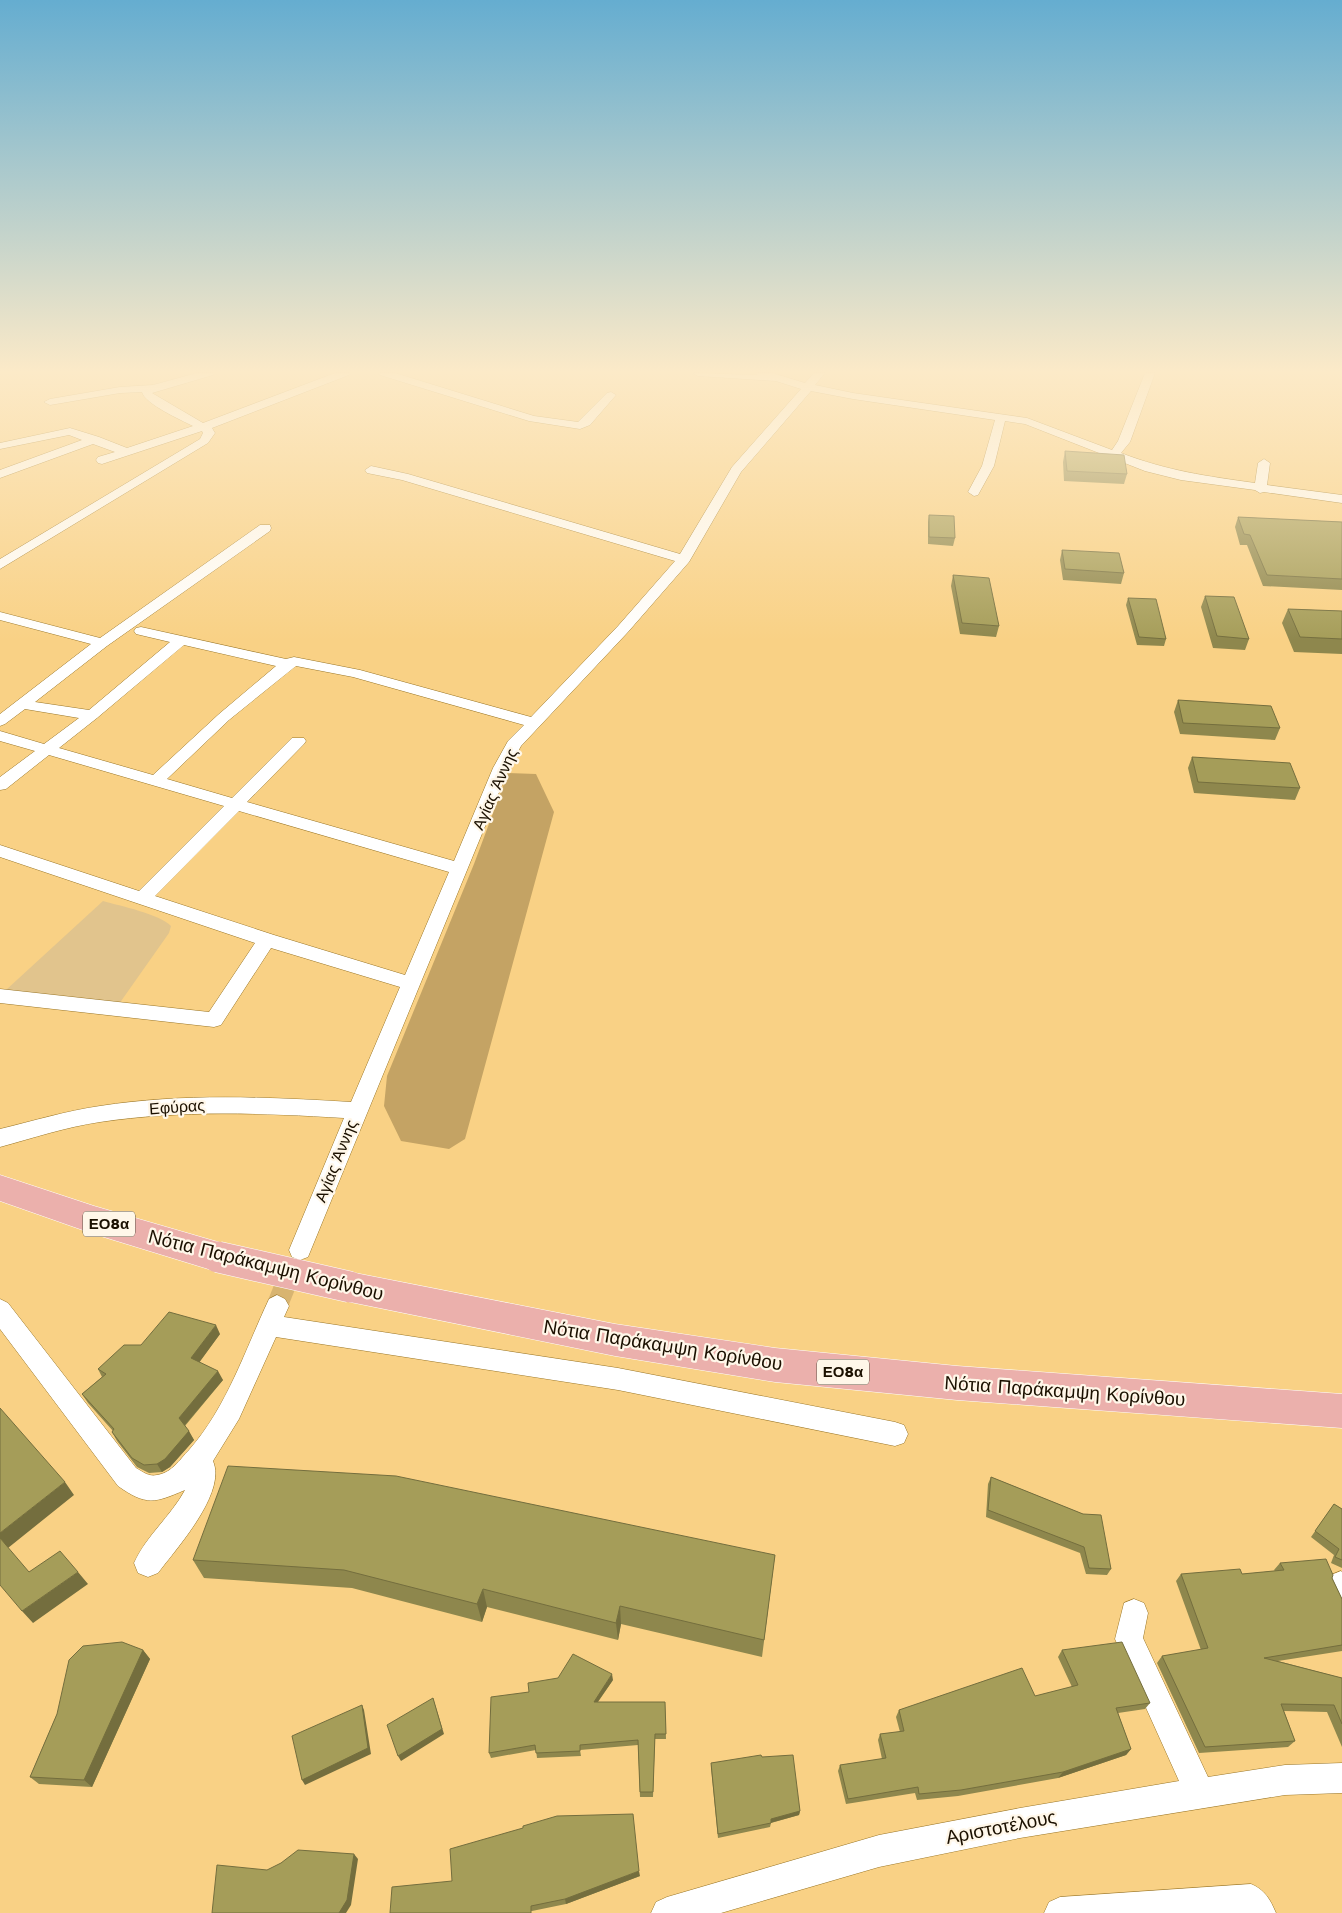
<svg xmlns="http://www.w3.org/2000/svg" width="1342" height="1913" font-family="'Work Sans',sans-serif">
	<rect width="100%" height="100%" fill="#f9d185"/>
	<path fill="#e1c48d" d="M103 901C120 906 160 914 171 926L169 933 119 1004 6 990Z"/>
	<path fill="#c4a364" d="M508 773 536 774 554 812 465 1139 449 1149 401 1141 384 1106 387 1076 474 864Z"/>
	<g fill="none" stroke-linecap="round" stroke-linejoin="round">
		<path stroke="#d8b471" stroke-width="21" stroke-dasharray="21 11" stroke-linecap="butt" d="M277 1306 293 1266"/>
		<g stroke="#9a7627" stroke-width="1">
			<path id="minor" d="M197 373H214L213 375 152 393 203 423 335 373H350L349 375 212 428 215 433 208 443 0 569V559L200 439 203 433 202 431 102 464 98 463 96 460 98 457 115 452 93 444 0 478V470L82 440 69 435 0 449V443L70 428 99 437 127 448 193 426C181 420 145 404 142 392L120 393 50 405 44 402 50 399 120 387 153 385Z
				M379 373H395L534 416 578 422 607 393 611 392 616 395 590 425 580 429 529 421 380 375Z
				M693 373 757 375 756 373H772L805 383 814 373H825L815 385 853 393 1027 418 1112 450 1118 441 1145 373H1155L1130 442 1121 453C1168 471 1206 476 1255 483L1258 463 1264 459 1270 463 1267 485 1342 495V503L1264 492 1260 493 1255 490 1181 480 1145 471 1025 424 1005 421 994 466 978 495 974 496 968 492 982 466 995 420 853 399 811 391 741 472 689 562 628 632 521 746 509 768 308 1257 300 1260 292 1257 289 1250 344 1118C263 1113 181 1110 100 1122 66 1127 33 1138 0 1147V1129C33 1121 66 1111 100 1106 183 1093 267 1097 351 1102L400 987 271 948 221 1025 214 1027 0 1003V989L209 1012 255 943 0 857V845L139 891 224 806 49 755 6 789 0 790V777L35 751 0 741V731L44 744 79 718 25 709 5 724 0 726V714L91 644 0 620V612L100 638 260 525H270L271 528 270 531 107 646 35 702 89 710 170 642 136 634 134 631 136 628 141 627 286 659 294 657 360 670 531 717 618 626 675 561 402 480 367 473 365 470 371 466 408 474 680 554 732 467 801 389 776 381 698 376ZM184 645 276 666 219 714 153 775 59 748 97 718ZM296 666 353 677 524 725 508 741 493 768 454 861 247 802 304 744 306 741 304 738H292L232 798 167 779 229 720ZM239 811 449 872 405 975 274 935 155 896Z
				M277 1295 285 1299 289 1306 284 1317 618 1368 895 1422 904 1425 908 1434 904 1443 895 1446 618 1390 276 1337 239 1419 213 1461C227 1493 176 1549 158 1573L148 1577 138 1573 134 1563C146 1536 171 1516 185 1490 155 1503 146 1506 118 1486L0 1329V1299L8 1303 136 1468C143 1472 149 1477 157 1475 172 1473 180 1459 189 1450 227 1407 245 1350 269 1299Z
				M1341 1571 1342 1572V1600L1332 1596 1327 1585 1331 1575Z
				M1134 1599 1144 1603 1148 1613 1143 1638 1208 1777 1285 1765 1342 1763V1793L1285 1795 1020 1838 879 1867 721 1913H651L656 1902 667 1897 879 1835 1020 1808 1179 1781 1115 1639 1124 1603Z
				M1251 1884C1265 1890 1270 1899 1276 1913H1044L1049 1902 1060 1897Z"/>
		</g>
		<g stroke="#fff" stroke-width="1">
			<path id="trunk" d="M0 1175 94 1206 218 1242 230 1247 235 1257 230 1267 218 1272 94 1234 0 1201Z
				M350 1272 615 1324 775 1348 957 1366 1342 1394V1428L957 1400 775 1382 615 1356 350 1302 338 1298 333 1287 338 1276Z"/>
		</g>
		<use href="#minor" fill="#fff" fill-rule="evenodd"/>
		<use href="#trunk" fill="#ebb0ac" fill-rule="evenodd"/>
		<g stroke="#fff" stroke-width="32" stroke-linecap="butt">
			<path id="trunk-bridge" d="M218 1257 350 1287"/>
		</g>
		<use href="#trunk-bridge" stroke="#ebb0ac" stroke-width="31"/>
	</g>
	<path fill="#8e874d" d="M1065 451 1127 474 1124 484 1064 481 1063 462Z
		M929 515 955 538 953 546 928 544V522Z
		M1238 517 1342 522V590L1263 586 1247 545H1240L1235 527Z
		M1062 550 1124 573 1121 584 1063 580 1060 560Z
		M953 575 999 626 996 637 960 634 951 586Z
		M1205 596 1249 639 1245 650 1213 648 1201 607Z
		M1128 598 1166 639 1164 646 1137 645 1126 605Z
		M1288 609 1342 611V654L1294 652 1282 623Z
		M1178 700 1280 728 1275 740 1180 734 1174 712Z
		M1192 757 1300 788 1295 800 1194 793 1188 768Z
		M220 1334 199 1362 223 1380 185 1426 194 1440 170 1467 162 1472 149 1473 137 1467 117 1441 112 1432 113 1431 88 1403 82 1394 102 1377 98 1369 141 1345Z
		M991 1477 1083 1514 1111 1569 1107 1575 1086 1574 1080 1553 986 1517 988 1484Z
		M1334 1504 1342 1509V1568L1331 1563 1334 1555 1311 1537Z
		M775 1555 762 1657 621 1624 618 1640 487 1607 482 1622 352 1588 204 1578 193 1560Z
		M1280 1563 1332 1578 1342 1599V1651L1278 1661 1342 1678V1747L1327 1712 1284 1711 1295 1741 1288 1747 1199 1753 1157 1663 1162 1656 1201 1650 1176 1581 1181 1574H1242L1275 1571 1274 1570Z
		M143 1650 150 1659 92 1787 39 1784 30 1777 57 1714Z
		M1062 1650 1150 1703 1145 1709 1118 1713 1131 1749 1126 1755 1058 1778 958 1796 917 1800 915 1793 846 1804 838 1771 840 1765 882 1759 878 1740 880 1734 900 1732 896 1717 899 1710 1035 1696 1072 1687 1058 1657Z
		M613 1680 598 1702H665L666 1739H655L653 1797H640L638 1745 580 1750 581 1756 537 1758 536 1750 491 1758 489 1753Z
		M762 1757 800 1811 799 1815 771 1823 770 1827 718 1838 711 1767V1763Z
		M640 1876 566 1904 532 1911 392 1887Z"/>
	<path fill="#746e3e" d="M216 1325 220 1334 196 1367 191 1358Z
		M218 1371 223 1380 184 1426 179 1418Z
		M189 1431 194 1440 170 1467 162 1472 157 1464Z
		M65 1482 74 1495 8 1548 0 1538V1533Z
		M78 1572 88 1584 33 1623 22 1611Z
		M483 1589 487 1607 482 1622 477 1604Z
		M620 1606 621 1624 618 1640 616 1623Z
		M143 1650 150 1659 92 1787 84 1780Z
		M612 1674 613 1680 594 1707V1702Z
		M433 1698 444 1734 401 1761 398 1756Z
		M362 1705 364 1710 371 1754 305 1785 302 1780Z
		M1131 1749 1126 1755 1058 1778 1063 1772Z
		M800 1811 799 1815 770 1823 771 1819Z
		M354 1854 358 1859 351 1905 346 1913H339Z
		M639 1871 640 1876 566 1904 565 1899Z"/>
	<path fill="#a59d59" stroke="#746e3e" d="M1065 451 1124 455 1127 474 1067 471Z
		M929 515 954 516 955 538 929 537Z
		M1238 517 1342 522V579L1267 575 1250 535 1244 534Z
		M1062 550 1119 553 1124 573 1065 569Z
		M953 575 989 578 999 626 962 623Z
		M1205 596 1234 597 1249 639 1217 636Z
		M1128 598 1156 599 1166 639 1139 637Z
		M1288 609 1342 611V639L1300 637Z
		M1178 700 1271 706 1280 728 1183 723Z
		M1192 757 1290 763 1300 788 1198 782Z
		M169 1312 216 1325 191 1358 218 1371 179 1418 189 1431 165 1459 157 1464 144 1465 132 1458 112 1432 114 1429 82 1394 106 1374 98 1369 124 1345H141Z
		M0 1408 65 1482 0 1533Z
		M228 1466 396 1476 775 1555 764 1640 620 1606 616 1623 483 1589 477 1604 344 1570 193 1560Z
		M991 1477 1083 1514 1101 1515 1111 1569 1089 1568 1084 1547 988 1510Z
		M1334 1504 1342 1509V1560L1335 1557 1339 1549 1315 1531Z
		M0 1538 29 1572 60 1551 78 1572 22 1611 0 1585Z
		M1326 1559 1333 1575 1332 1578 1342 1599V1645L1264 1658 1342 1678V1724L1334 1705 1281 1704 1295 1741 1205 1747 1162 1656 1208 1648 1181 1574 1240 1569 1242 1574 1284 1570 1280 1563Z
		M122 1642 143 1650 84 1780 30 1777 57 1714 69 1660 83 1646Z
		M1122 1642 1150 1703 1116 1708 1131 1749 1063 1772 961 1790 919 1794 918 1787 848 1799 840 1765 886 1758 880 1734 904 1731 899 1710 1022 1668 1035 1696 1078 1685 1062 1650Z
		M573 1654 612 1674 594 1702H665L666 1734H655L653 1792H640L638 1740 580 1745V1751L536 1753 535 1745 489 1753 491 1697 529 1692 528 1683 558 1678Z
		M433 1698 442 1729 398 1756 387 1725Z
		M362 1705 368 1748 302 1780 292 1736Z
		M761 1755 762 1757 793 1755 800 1811 771 1819V1823L718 1834 711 1763Z
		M633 1814 639 1871 565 1899 531 1906V1913H390L392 1887 452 1881 450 1849 523 1828V1826L557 1816Z
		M298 1850 354 1854 347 1900 339 1913H212L217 1865 267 1870 281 1863Z"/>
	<linearGradient id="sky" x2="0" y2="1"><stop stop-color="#65add0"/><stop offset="0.58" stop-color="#fceac8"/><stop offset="1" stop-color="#fceac8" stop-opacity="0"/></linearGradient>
	<rect width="1342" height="641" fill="url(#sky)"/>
	<g text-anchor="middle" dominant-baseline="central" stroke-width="4.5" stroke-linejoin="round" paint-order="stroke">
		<g fill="#fff7e9" stroke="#5f5546" stroke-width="1">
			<rect x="83" y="1211.5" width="52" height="25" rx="4"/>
			<rect x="817" y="1359.5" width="52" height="25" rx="4"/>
		</g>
		<g font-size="15" font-weight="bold" fill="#1b1000">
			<text x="109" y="1224">ΕΟ8α</text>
			<text x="843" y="1372">ΕΟ8α</text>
		</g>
		<g font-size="16" fill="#1b1000" stroke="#fff7e9">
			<text transform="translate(495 789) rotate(-66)">Αγίας Άννης</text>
			<text transform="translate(177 1107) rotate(-4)">Εφύρας</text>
			<text transform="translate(336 1161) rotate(-68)">Αγίας Άννης</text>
		</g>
		<g font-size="19" fill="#1b1000" stroke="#fff7e9">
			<text transform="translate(266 1265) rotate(14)">Νότια Παράκαμψη Κορίνθου</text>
			<text transform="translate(663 1345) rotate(9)">Νότια Παράκαμψη Κορίνθου</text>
			<text transform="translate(1065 1391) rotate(4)">Νότια Παράκαμψη Κορίνθου</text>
			<text transform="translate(1001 1827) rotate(-11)">Αριστοτέλους</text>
		</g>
	</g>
</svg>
